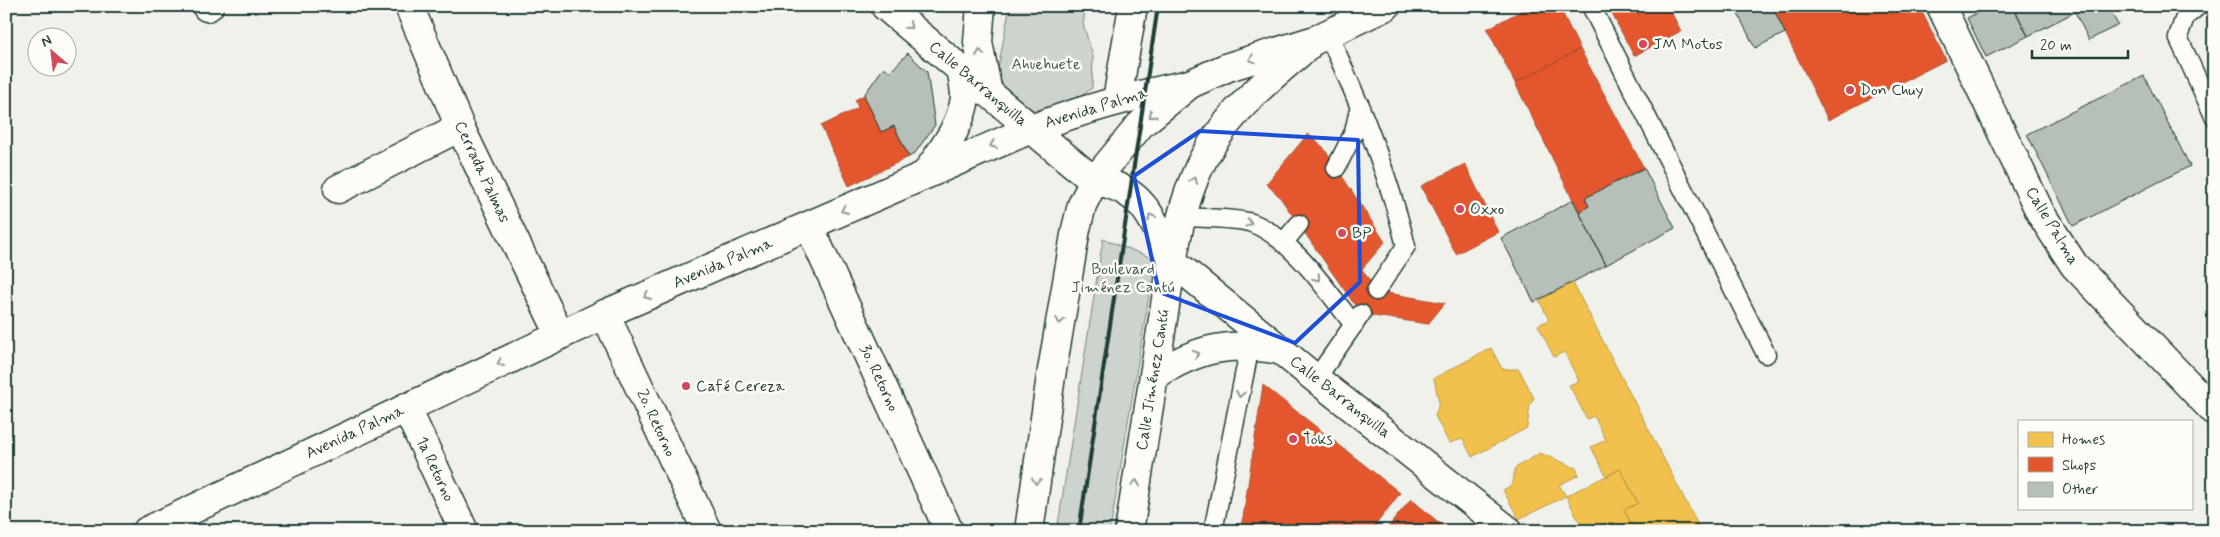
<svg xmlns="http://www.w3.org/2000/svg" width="2220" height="537" font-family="Mynerve,sans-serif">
	<rect width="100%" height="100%" fill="#f0f1eb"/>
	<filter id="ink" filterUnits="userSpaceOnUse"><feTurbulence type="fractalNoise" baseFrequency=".02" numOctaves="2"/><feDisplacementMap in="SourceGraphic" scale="10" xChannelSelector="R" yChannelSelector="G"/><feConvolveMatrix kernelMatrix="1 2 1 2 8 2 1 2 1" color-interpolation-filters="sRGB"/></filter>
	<g filter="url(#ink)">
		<path fill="#cdd3cd" stroke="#768880" d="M1010 6H1086L1083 24 1093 56 1092 88 1063 110 1035 111 1010 97 997 74Z
			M1103 239 1155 259 1110 531H1057Z"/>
		<path fill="#f2c14e" stroke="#b39946" d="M1573 283 1700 529 1697 531H1635L1624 510 1638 503 1620 469 1607 477 1591 447 1606 440 1594 416 1587 419 1569 385 1579 381 1564 352 1554 357 1538 325 1549 320 1539 300Z
			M1491 348 1502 369H1519L1534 398 1530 405 1527 428 1472 457 1463 439 1449 443 1435 416 1439 403 1434 378Z
			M1540 453 1576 468 1579 475 1559 485 1566 496 1519 519 1503 490 1512 485 1515 468Z
			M1620 469 1638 503 1624 510 1635 531H1584L1566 496Z"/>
		<path fill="#e4572e" stroke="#a94f30" d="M1530 6H1559L1580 49 1515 83 1487 29Z
			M1608 6H1668L1681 31 1634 56Z
			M1772 6H1919L1946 60 1828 120Z
			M1580 49 1644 168 1585 198 1589 206 1579 212 1515 83Z
			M864 95 881 132 894 126 909 157 849 186 821 126 858 108 855 100Z
			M1308 134 1323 147 1385 242 1362 269 1376 291 1445 303 1428 324 1361 314 1279 196 1266 184Z
			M1465 164 1498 232 1456 254 1421 186Z
			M1263 385 1400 493 1371 531H1241Z
			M1411 499 1449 531H1385Z"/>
		<path fill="#b6bfb8" stroke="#1f3d34" d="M1734 6H1772L1785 33 1755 48Z
			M1991 6H2013L2028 36 1986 57 1967 18Z
			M2013 6H2108L2118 25 2089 40 2075 12 2028 36Z
			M908 53 927 72 935 125 915 153 909 157 894 126 881 132 864 95 884 67 890 72Z
			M2144 76 2190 166 2073 226 2027 134Z
			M1644 168 1675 228 1606 265 1579 212 1589 206 1585 198Z
			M1573 200 1606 265 1534 302 1501 238Z"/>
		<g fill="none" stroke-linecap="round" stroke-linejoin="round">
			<g stroke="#1f3d34" stroke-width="21">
				<path id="lane" d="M1591 6 1766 354
					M2198 6 2185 17 2178 37 2214 116
					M1328 34C1360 103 1388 172 1406 246L1376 291
					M1336 168 1354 132 1360 105
					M1183 217C1199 218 1239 218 1252 223 1292 238 1328 292 1354 325
					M1283 243 1299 224
					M1316 379 1361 314
					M1213 531 1250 346"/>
			</g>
			<g stroke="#1f3d34" stroke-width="31">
				<path id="street" d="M409 6 460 127 560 335
					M885 6 1094 181
					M981 6 978 42 988 93
					M1941 6 2041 214 2074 265 2214 411
					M207 7 209 6
					M1117 100 1133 6
					M338 189 460 127
					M809 226 949 531
					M1172 261 1316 379 1509 531
					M605 314 707 531
					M406 407 464 531"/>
			</g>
			<g stroke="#1f3d34" stroke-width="31">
				<path id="secondary" d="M926 174C941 151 962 126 965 97 965 89 963 80 962 73
					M147 531 605 314 1031 129C1083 109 1135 95 1190 84"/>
			</g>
			<g stroke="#1f3d34" stroke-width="31">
				<path id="primary" d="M1094 181C1143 187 1154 221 1172 261
					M1154 376C1197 348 1230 341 1281 350
					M1029 531 1051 376 1076 229 1082 205 1094 181 1141 124 1190 84 1228 67 1315 40 1386 6
					M1129 531C1140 462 1151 394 1162 325 1171 270 1178 203 1206 154 1231 110 1268 79 1307 47"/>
			</g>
			<use href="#lane" stroke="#fdfcf7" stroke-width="18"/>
			<use href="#street" stroke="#fdfcf7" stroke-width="28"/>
			<use href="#secondary" stroke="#fdfcf7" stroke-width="28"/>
			<use href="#primary" stroke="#fdfcf7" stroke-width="28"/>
			<path stroke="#1f3d34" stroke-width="4" d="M1079 531 1158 6"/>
		</g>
		<defs><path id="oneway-chevron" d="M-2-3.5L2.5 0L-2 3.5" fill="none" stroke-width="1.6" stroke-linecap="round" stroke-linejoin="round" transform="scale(1.25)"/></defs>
		<g stroke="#8e9c96">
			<use href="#oneway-chevron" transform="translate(909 26) rotate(40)"/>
			<use href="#oneway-chevron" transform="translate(980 53) rotate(-97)"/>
			<use href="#oneway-chevron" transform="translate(1252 59) rotate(161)"/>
			<use href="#oneway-chevron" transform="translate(1152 115) rotate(141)"/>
			<use href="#oneway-chevron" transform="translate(993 145) rotate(157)"/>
			<use href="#oneway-chevron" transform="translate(1194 180) rotate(-67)"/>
			<use href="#oneway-chevron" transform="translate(844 210) rotate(156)"/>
			<use href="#oneway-chevron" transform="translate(1151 217) rotate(-119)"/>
			<use href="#oneway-chevron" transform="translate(1249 223) rotate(14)"/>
			<use href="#oneway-chevron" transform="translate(1317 278) rotate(52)"/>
			<use href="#oneway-chevron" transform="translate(647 296) rotate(157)"/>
			<use href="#oneway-chevron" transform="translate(1060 321) rotate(100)"/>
			<use href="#oneway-chevron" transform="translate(1196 354) rotate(-19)"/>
			<use href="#oneway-chevron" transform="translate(500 363) rotate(155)"/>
			<use href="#oneway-chevron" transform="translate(1240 394) rotate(101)"/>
			<use href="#oneway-chevron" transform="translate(1036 481) rotate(98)"/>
			<use href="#oneway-chevron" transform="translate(1136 483) rotate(-81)"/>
		</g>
	</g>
	<path fill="none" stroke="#1d4ed8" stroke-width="4" stroke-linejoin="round" d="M1200 131 1358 140 1360 282 1295 343 1159 292 1134 176Z"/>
	<g fill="#d1495b" stroke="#fdfcf7" stroke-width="2">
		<circle cx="1643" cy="44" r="5"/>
		<circle cx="1850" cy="90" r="5"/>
		<circle cx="1460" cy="209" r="5"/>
		<circle cx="1342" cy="233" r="5"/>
		<circle cx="686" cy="386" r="5"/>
		<circle cx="1293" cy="439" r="5"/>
	</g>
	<g text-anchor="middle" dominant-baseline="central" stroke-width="5" stroke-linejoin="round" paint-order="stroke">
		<g font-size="16" fill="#1f3d34" stroke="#fdfcf7" text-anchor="start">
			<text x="1653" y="44">JM Motos</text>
			<text x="1860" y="90">Don Chuy</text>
			<text x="1470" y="209">Oxxo</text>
			<text x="1352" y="233">BP</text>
			<text x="696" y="386">Café Cereza</text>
			<text x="1303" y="439">Toks</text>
		</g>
		<g font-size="16" fill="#425b53" stroke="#fdfcf7">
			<text x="1046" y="64">Ahuehuete</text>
			<text x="1123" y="269">Boulevard<tspan x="1123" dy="18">Jiménez Cantú</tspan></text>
		</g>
		<g font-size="16" fill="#1f3d34" stroke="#fdfcf7">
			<text transform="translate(978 84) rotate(40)">Calle Barranquilla</text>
			<text transform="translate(1096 108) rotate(-17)">Avenida Palma</text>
			<text transform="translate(482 172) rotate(65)">Cerrada Palmas</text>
			<text transform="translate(2052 226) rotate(59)">Calle Palma</text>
			<text transform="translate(723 263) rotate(-23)">Avenida Palma</text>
			<text transform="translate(879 378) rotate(65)">3o. Retorno</text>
			<text transform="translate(1153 380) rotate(-81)">Calle Jiménez Cantú</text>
			<text transform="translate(1340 397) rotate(38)">Calle Barranquilla</text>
			<text transform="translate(656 423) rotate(65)">2o. Retorno</text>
			<text transform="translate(355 432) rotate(-25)">Avenida Palma</text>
			<text transform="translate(435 469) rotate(65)">1a Retorno</text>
		</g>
	</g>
	<rect width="2220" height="537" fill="none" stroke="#fdfcf7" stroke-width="25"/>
	<rect x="12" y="12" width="2195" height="512" fill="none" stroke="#1f3d34" stroke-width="2" filter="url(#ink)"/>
	<rect x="2018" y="420" width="175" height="90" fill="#fdfcf7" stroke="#a4b0a9"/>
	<rect x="2028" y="432" width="25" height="15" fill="#f2c14e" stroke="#a4b0a9"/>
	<text x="2062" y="444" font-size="15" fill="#1f3d34">Homes</text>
	<rect x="2028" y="457" width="25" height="15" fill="#e4572e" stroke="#a4b0a9"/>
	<text x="2062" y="470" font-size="15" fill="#1f3d34">Shops</text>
	<rect x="2028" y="482" width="25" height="15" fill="#b6bfb8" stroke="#a4b0a9"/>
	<text x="2062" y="494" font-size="15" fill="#1f3d34">Other</text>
	<g transform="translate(52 52) rotate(332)"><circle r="24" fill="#fdfcf7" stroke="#a4b0a9"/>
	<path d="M0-4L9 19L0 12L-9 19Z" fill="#d1495b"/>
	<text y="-8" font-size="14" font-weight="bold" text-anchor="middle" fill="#1f3d34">N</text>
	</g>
	<path d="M2032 50v8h96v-8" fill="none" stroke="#1f3d34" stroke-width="2.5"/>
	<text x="2040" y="50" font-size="15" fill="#1f3d34" stroke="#fdfcf7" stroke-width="4" paint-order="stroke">20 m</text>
</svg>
